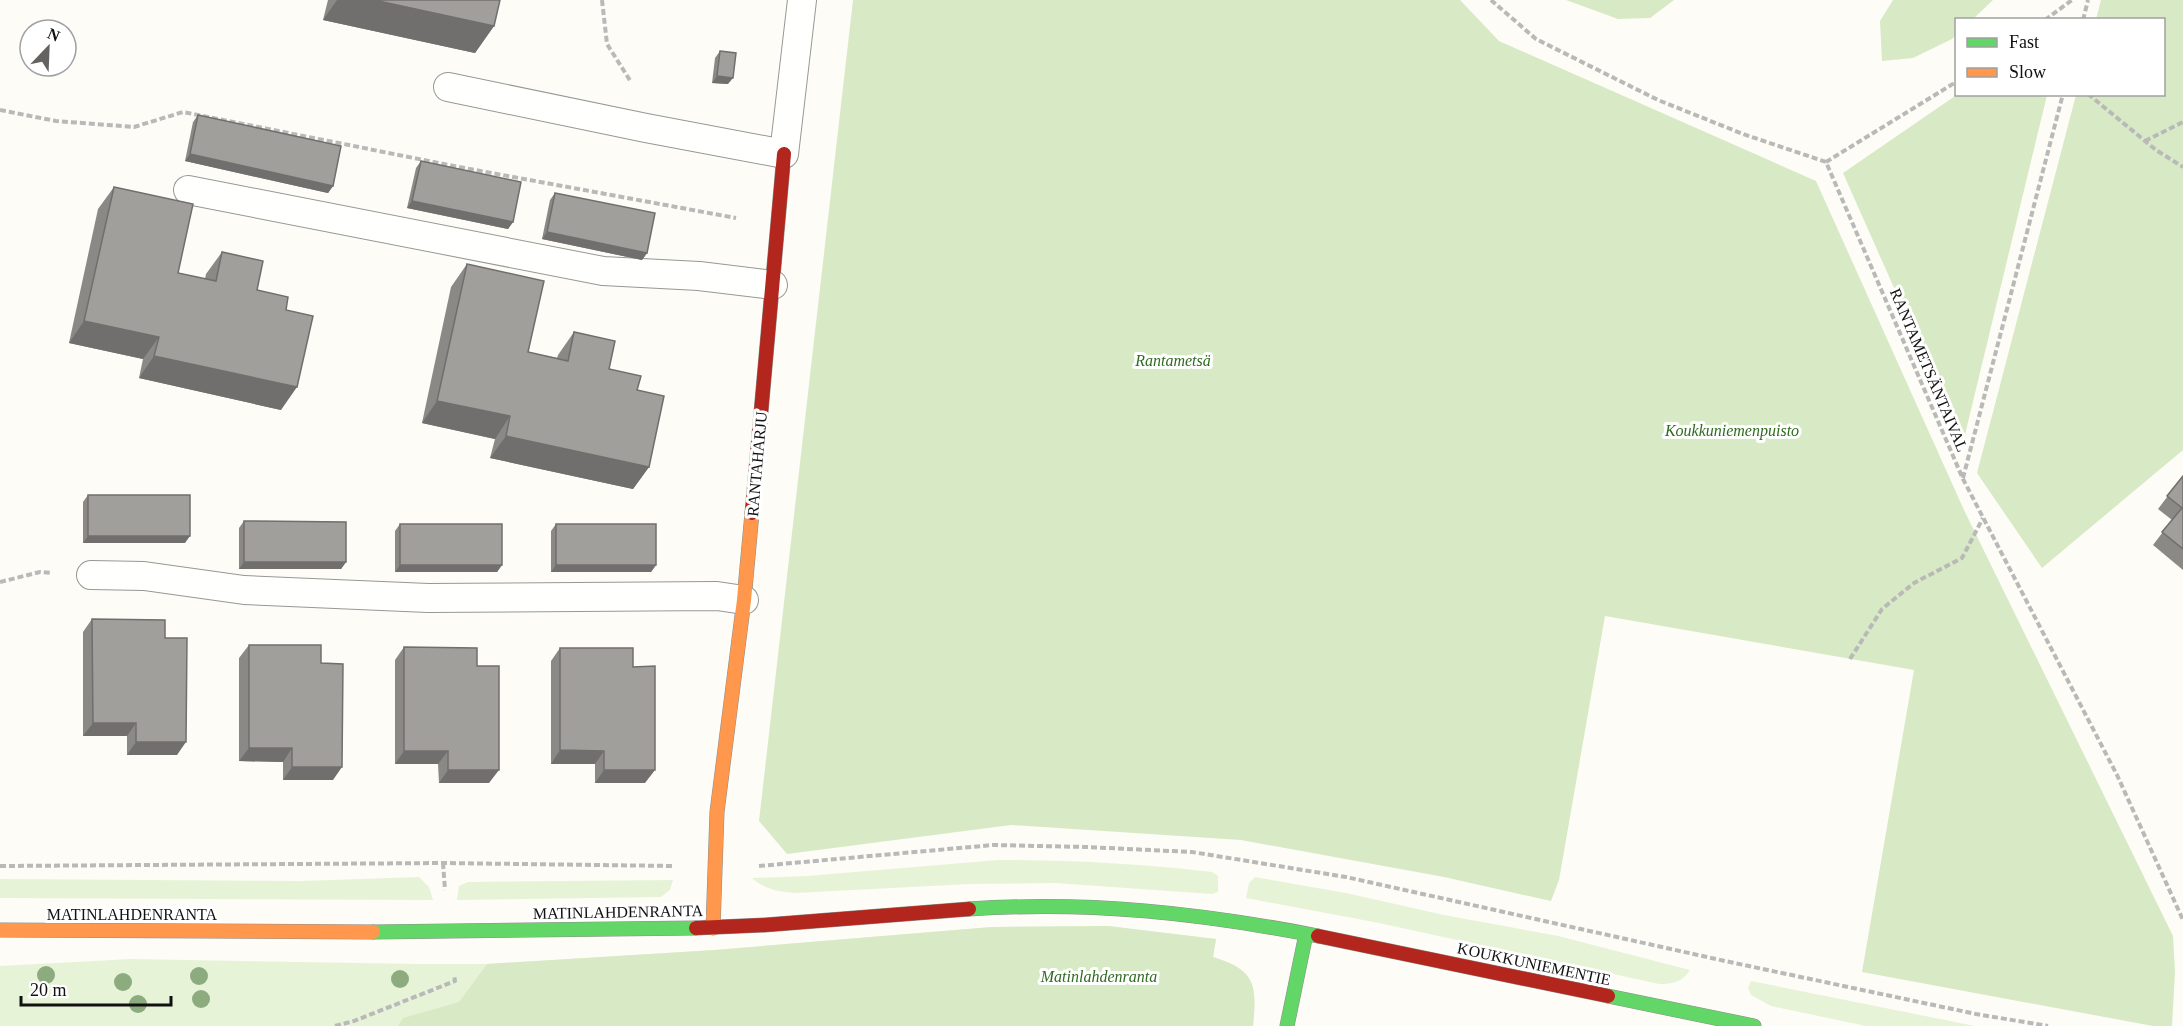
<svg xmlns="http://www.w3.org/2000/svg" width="2183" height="1026" font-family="Georgia,serif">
	<rect width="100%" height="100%" fill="#fdfcf7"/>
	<path fill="#e7f3d7" d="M998 860C1070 860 1141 864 1212 872L1218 876V892L1212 894 1055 883 968 884 796 893C778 892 766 890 752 878L807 876Z
		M419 877 429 887 433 900 0 898V879L302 881Z
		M1255 877 1346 893 1444 915 1558 936 1690 970C1683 982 1672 984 1659 984L1379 923 1246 898 1249 883Z
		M673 880 670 890 661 897 457 900 459 886 468 882Z
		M1108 926 1216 939 1213 957C1256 970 1257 986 1253 1026H0V966L131 959 418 964H487L715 950 992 927Z
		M1751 981 1975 1026H1866L1771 1006 1751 995 1748 988Z"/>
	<path fill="#d8eac5" d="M853 0H1460L1499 41 1816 181 1964 510 2173 936 2175 972 2172 1026H2153L1862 972 1914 670 1605 616 1559 880 1551 901 1444 877 1241 840 1011 825 787 854 759 821Z
		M1566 0H1674L1650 18 1618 19Z
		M1893 0H1993L1973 19 1956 20V35L1952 39 1913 58 1882 61 1880 21Z
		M2101 0H2183V450L2042 568 1977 473 2076 95 2164 94V20L2096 19Z
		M1958 94 2047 95 1963 443 1843 173Z
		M1108 926 1216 939 1213 957C1256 970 1257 985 1253 1026H398L403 1018 459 1002 487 964 715 950 992 927Z"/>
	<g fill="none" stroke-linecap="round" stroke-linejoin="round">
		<g stroke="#979795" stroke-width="30">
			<path id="lane" d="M448 87 646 128 784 154 802 0
				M188 190 603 271 699 276 773 285
				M91 575 144 576 244 590 428 598 717 596 744 600"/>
		</g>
		<g stroke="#8e8d8b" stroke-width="15">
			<path id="fast" d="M969 909C1090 901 1200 913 1318 936
				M373 932 696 928
				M1608 996 1754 1026
				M1287 1026 1306 934"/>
		</g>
		<g stroke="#8e8d8b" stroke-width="15">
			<path id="slow" d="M713 928 717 812 744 600 752 513
				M0 930 373 932"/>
		</g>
		<g stroke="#8e8d8b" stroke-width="15">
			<path id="jam" d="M752 513 784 154
				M696 928 765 925 969 909
				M1318 936 1608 996"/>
		</g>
		<path stroke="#b9b9b8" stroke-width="4" stroke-dasharray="6 3" stroke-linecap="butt" d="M602 0 607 44 631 82
			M1491 0 1536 39 1658 100 1743 134 1826 162 1963 479 2117 775 2183 920
			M2045 20 2072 0
			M2083 20 2088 0
			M2088 94 2156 150 2183 167
			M0 110 56 121 134 127 183 112 459 167 736 218
			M2145 141 2183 122
			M1826 162 1956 82
			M1963 478 2063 94
			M0 582 40 572 52 573
			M1850 659 1882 609 1914 583 1962 558 1983 518
			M443 863 445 890
			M0 866 443 863 674 866
			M759 866 993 845 1086 847 1192 852 1346 877 1725 961 1976 1014 2048 1026
			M335 1026 354 1021 455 981 454 975"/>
		<use href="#lane" stroke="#fffffe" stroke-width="28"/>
		<use href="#fast" stroke="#63d668" stroke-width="14"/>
		<use href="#slow" stroke="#ff974d" stroke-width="14"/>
		<use href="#jam" stroke="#b3261e" stroke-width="14"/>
	</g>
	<g fill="#8cac80">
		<circle cx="46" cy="975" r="9"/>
		<circle cx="199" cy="976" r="9"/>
		<circle cx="400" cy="979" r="9"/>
		<circle cx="123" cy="982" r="9"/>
		<circle cx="201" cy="999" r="9"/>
		<circle cx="138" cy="1004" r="9"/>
	</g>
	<path fill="#8a8986" d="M328 0H500L494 26 475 53 323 20Z
		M720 51 728 84 712 83 715 58Z
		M198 115 333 186 328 193 185 161 193 122Z
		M421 161 513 222 508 229 407 208 416 168Z
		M114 187 178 273 205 279 206 274 222 252 257 290 286 310 281 410 139 378 143 359 69 343 98 209Z
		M555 193 647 253 642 260 542 239 550 200Z
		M467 264 528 352 557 358 558 355 574 332 609 369 637 390 649 467 633 489 490 458 495 439 422 423 451 287Z
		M2183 476V570L2153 545 2172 520 2158 509Z
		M88 495 185 543H83V502Z
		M244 521 346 562 341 569H239V528Z
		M400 524 502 565 497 572H395V531Z
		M556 524 656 565 651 572H551V531Z
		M92 619 165 638 177 755H127V736H83V632Z
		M249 645 321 663 333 780H283V762L239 761V658Z
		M404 647 477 666 489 783H439L438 764H395V660Z
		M560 648 633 667 645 783H595V764H551V661Z"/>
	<path fill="#716f6d" d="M337 0H374L494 26 475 53 323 20Z
		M717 76 733 78 728 84 712 83Z
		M190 154 333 186 328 193 185 161Z
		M412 201 513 222 508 229 407 208Z
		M547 232 647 253 642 260 542 239Z
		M84 321 159 337 143 359 69 343Z
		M154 356 297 387 281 410 139 378Z
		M437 401 510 416 495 439 422 423Z
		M506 436 649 467 633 489 490 458Z
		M88 536H190L185 543H83Z
		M244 562H346L341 569H239Z
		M400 565H502L497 572H395Z
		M556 565H656L651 572H551Z
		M93 723H136L127 736H83Z
		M136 742H186L177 755H127Z
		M249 748H292L283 762 239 761Z
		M560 750 604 751 595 764H551Z
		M404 751H448L438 764H395Z
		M292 767H342L333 780H283Z
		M448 770H499L489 783H439Z
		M604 770H655L645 783H595Z"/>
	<path fill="#a19f9c" stroke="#716f6d" stroke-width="1.5" d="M374 0H500L494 26Z
		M720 51 736 53 733 78 717 76Z
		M198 115 341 146 333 186 190 154Z
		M421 161 521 182 513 222 412 201Z
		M114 187 193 204 178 273 216 281 222 252 263 261 257 290 288 297 286 310 313 316 297 387 154 356 159 337 84 321Z
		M555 193 655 213 647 253 547 232Z
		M467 264 544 281 528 352 568 361 574 332 615 341 609 369 641 376 637 390 664 396 649 467 506 436 510 416 437 401Z
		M2183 476V549L2162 532 2182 508 2167 496Z
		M88 495H190V536H88Z
		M244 521 346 522V562H244Z
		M400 524H502V565H400Z
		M556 524H656V565H556Z
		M92 619 165 620V638H187L186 742H136V723H93Z
		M249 645H321V663L343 664 342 767H292V748H249Z
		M404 647 477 648V666H499V770H448V751H404Z
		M560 648H633V667L655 666V770H604V751L560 750Z"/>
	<g text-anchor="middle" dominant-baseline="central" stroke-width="6" stroke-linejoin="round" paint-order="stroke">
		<g font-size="16" font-style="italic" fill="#2f6b1f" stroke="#fff">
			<text x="1173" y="360">Rantametsä</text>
			<text x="1732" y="430">Koukkuniemenpuisto</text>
			<text x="1099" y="976">Matinlahdenranta</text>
		</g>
		<g font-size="16" fill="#111" stroke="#fff">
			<text transform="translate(1929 370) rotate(67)">RANTAMETSÄNTAIVAL</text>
			<text transform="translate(757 464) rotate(-85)">RANTAHARJU</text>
			<text transform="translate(618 912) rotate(-1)">MATINLAHDENRANTA</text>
			<text x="132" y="914">MATINLAHDENRANTA</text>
			<text transform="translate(1534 964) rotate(12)">KOUKKUNIEMENTIE</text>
		</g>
	</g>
	<rect x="1955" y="18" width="210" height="78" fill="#ffffff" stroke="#a0a0a0" stroke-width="1.5"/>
	<rect x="1967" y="38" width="30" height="9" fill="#63d668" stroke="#a0a0a0" stroke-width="1.5"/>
	<text x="2009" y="48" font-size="18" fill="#111111">Fast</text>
	<rect x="1967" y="68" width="30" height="9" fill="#ff974d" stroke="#a0a0a0" stroke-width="1.5"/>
	<text x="2009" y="78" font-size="18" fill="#111111">Slow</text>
	<g transform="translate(48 48) rotate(23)"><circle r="28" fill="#ffffff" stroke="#a0a0a0" stroke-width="1.5"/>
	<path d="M0-4.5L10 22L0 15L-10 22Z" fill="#646362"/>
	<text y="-9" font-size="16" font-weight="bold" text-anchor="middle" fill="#111111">N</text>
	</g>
	<path d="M21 996v9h150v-9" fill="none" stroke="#111111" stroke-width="3"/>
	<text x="30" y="996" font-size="18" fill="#111111" stroke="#ffffff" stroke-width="4.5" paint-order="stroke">20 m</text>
</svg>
